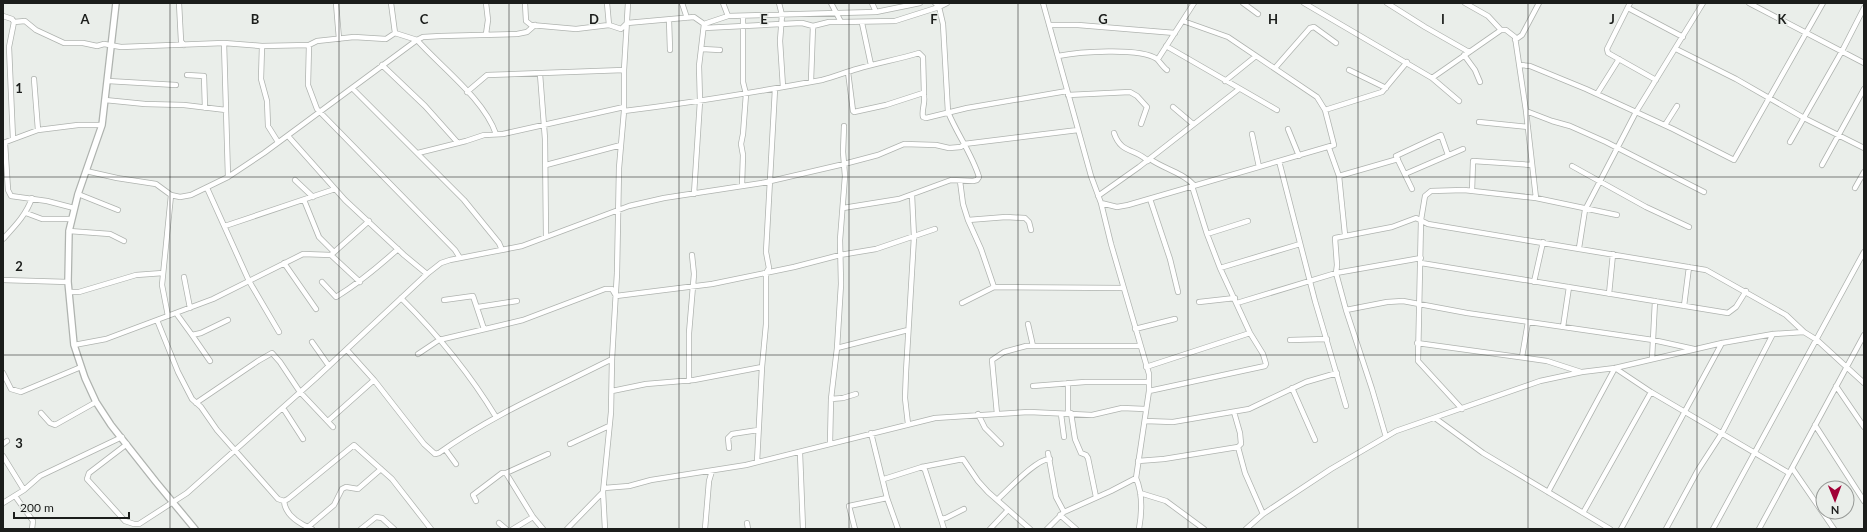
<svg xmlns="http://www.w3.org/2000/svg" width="1867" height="532" font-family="Lato,sans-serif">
	<rect width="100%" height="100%" fill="#eaeeea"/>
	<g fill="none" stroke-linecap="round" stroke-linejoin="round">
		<g stroke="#afb3af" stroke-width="6">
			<path id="minor" d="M179 3 181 41 184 45
				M336 3 339 39
				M391 3 395 33
				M525 3 526 21 531 25 576 29 609 25
				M607 3 609 25 621 29 627 23 694 17 704 24 728 16 876 12 920 3
				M682 3 687 18
				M723 3 728 16
				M779 3 782 15 780 41 783 87
				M831 3 841 22 895 21 939 7 943 24 948 112C957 134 972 154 979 177L977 180 973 181 951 180 899 199 843 208
				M872 3 876 12
				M935 3 939 7 947 3
				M1043 3 1091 176 1101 203 1111 244 1149 374V391L1136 478C1143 494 1142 512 1139 529
				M1243 3 1258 14
				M1304 3 1432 78 1459 101
				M1387 3 1425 27 1469 52
				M1465 3 1488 16 1501 30
				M1630 3 1607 49 1608 53 1656 80
				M1749 3 1864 63
				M1628 8 1683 37
				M3 16 12 19 14 22 25 21 36 30 64 43H83L97 46 104 44 121 47 224 43 262 46 309 45 317 41 354 37 386 39 395 33
				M669 20 670 50
				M862 23 871 65
				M1049 25H1078L1175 33
				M704 28 781 24 802 23 813 26 829 22H841
				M395 33 417 40 423 37 441 36 517 34 527 32 535 25
				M486 34 488 20 486 3
				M1515 40 1522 35 1539 3
				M224 43 228 177
				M309 45 308 85 317 109 455 250 460 258
				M262 46 261 79 267 101 268 126 278 142
				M1166 46 1277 110
				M702 49 720 50
				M1676 49 1736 79 1804 118 1864 148
				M1464 55 1475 70 1480 82
				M1058 56C1078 52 1140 47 1157 59 1160 62 1163 67 1167 70
				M1158 59 1194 3
				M382 65 425 106 458 143
				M1520 65 1530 66 1586 89 1673 129 1734 160 1823 3
				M1275 68 1310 28 1314 27 1336 43
				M1349 70 1386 88
				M848 72 853 111 854 112 886 105 923 93C927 99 921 110 923 117L926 118 967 108 1067 91
				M540 74 545 139 546 237
				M187 75 204 76 205 108
				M1432 78 1501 30H1506L1515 37 1526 111 1536 198
				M34 79 38 130
				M108 81 176 85
				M811 81 813 26
				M1225 81 1256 56
				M352 88 464 200 499 243 502 250
				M467 92 487 75 624 70
				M1597 94 1619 59
				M1068 95 1130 92 1137 96 1147 107 1141 124
				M105 100 145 104 184 105 226 110
				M1173 107 1193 124
				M1325 110 1382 92 1407 62
				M624 111C691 103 757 92 822 80 834 77 846 72 857 69 878 63 899 59 919 53L923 57 924 94
				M1526 111 1552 121 1570 126 1606 142 1704 192
				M1479 122 1528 127
				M1665 125 1677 106
				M1288 129 1299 156
				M1114 133C1121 154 1135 148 1148 161
				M1252 134 1259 167
				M288 136 345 200 404 255 427 274
				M13 139 9 47 14 22
				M1790 142 1842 51 1864 8
				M3 143 38 130 78 125H102
				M5 143 8 190 11 196 47 201 74 208
				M1329 148 1339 176 1345 235
				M418 153 466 141 484 135 503 134 624 107
				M1150 159C1164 169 1182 172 1194 185
				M1279 161 1315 301 1346 406
				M546 165 621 145
				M1822 165 1864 89
				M1572 166 1646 207 1689 227
				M86 171 117 178 156 184 171 195 180 197 191 195 228 177 264 153 417 40C441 67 484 99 496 134
				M1405 174 1463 149
				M1339 176 1398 159
				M295 180 313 197
				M960 181 963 204 968 220 981 249 994 287
				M742 185 743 155 741 144 743 134 746 94 743 82V16
				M207 188 249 281 279 332
				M1855 188 1864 172
				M1412 189 1396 156 1441 135 1448 155
				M1472 191 1473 161 1532 165
				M78 194 118 210
				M694 194 700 101 699 66 704 24
				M1098 196 1139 167 1239 89
				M1150 199 1170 259 1178 292
				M304 200 319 237 334 252
				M1101 203 1117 207 1128 205 1334 145 1325 110 1317 97 1228 37 1183 21
				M26 213 42 219H71
				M968 220 1006 217 1025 218 1029 222 1031 230
				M225 226 335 189
				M69 231 110 234 124 241
				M1207 234 1248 221
				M3 239C15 226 26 215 32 198
				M1579 248 1585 210 1636 112 1703 3
				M331 255 360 282
				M284 263 316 309
				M1421 263 1728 313 1736 307 1746 291
				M1220 268 1300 244
				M184 277 190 308
				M3 280 68 282
				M322 282 336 297C359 283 378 267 398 249
				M1534 282 1543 242
				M69 292H79L136 275 163 273
				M1609 294 1613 254
				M401 298C436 333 470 374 496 417
				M444 300 473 296 484 329
				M1199 302 1235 298
				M962 303 994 287 1123 288
				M1237 303 1336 273 1421 258
				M1684 306 1689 267
				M478 307 517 301
				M1346 310 1387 302 1403 301 1467 313 1653 340 1694 349
				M176 313 192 335 201 333 228 320
				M168 316 162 285 171 195
				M157 320 178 372 192 399 201 407 217 430 278 499 284 501 288 499 354 445 392 479 431 529
				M1028 324 1033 346
				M1563 327 1569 287
				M1135 329 1175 319
				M192 335 210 361
				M1290 340 1327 339
				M312 342 329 366
				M1417 343 1547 361 1581 372
				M74 345 106 339 213 299 303 254 331 255 369 221
				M837 348 908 330
				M347 350 374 380 424 444 435 454 439 453C492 415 553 389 612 359
				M418 354 439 340 523 320 605 289H612L616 296 712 284 794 267 840 255 876 249 935 229
				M1522 357 1528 322
				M1652 359 1655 301
				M1146 367 1250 333
				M3 373 11 389 21 392 81 367
				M689 381V333L694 274 692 255
				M1068 383V414
				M1033 386 1085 382H1149
				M1836 386 1864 427
				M1292 388 1315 440
				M612 391 646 384 694 380 762 367
				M1149 391 1265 366 1266 364 1263 354 1250 333 1220 268 1207 234 1192 186
				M831 399 843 398 856 394
				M196 403 258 361 272 353 280 362 300 392 333 427
				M283 408 303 439
				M1462 409 1418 361 1421 220 1425 196 1431 191 1464 190 1536 198 1617 215
				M1234 412 1240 433 1241 444 1238 447
				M41 413 50 423 55 425 96 402
				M1071 413 1075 439 1081 453 1086 455 1088 458 1096 497
				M978 414 985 428 1001 444
				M997 414 992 360 1004 352 1026 346H1140
				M1061 414 1064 437
				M1435 418 1483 453 1610 529
				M328 421 374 380
				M1145 421 1173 422 1249 409 1306 382 1337 373
				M908 424 905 398 906 372 914 237 912 195
				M1815 425 1864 501
				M871 433 887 498 898 529
				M1386 437 1372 389 1346 310 1336 273 1337 265 1335 238 1392 227 1416 218 1428 224 1706 270 1786 315 1804 332
				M830 443 831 399 837 348 841 284 840 240 845 176 843 152 844 126
				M3 444 7 441
				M127 444 89 473 87 479 125 521 134 524H139L187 493 316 378 427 274 441 263 450 260 522 246 629 206 664 198 762 183 844 164 878 155 904 144 936 145 949 148 961 147 964 144 1078 130
				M570 444 609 426
				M1238 447 1245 473 1263 514
				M729 448 728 438 732 434 758 430
				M445 449 456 464
				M800 453 803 529
				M1048 453 1056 497 1064 512
				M3 456 24 490
				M1138 461 1164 459 1238 447
				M757 462 762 367 766 324V273L769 268 766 252 775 89
				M922 467 925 470 941 519
				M1792 468 1834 529
				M506 473 533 517 543 529
				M884 479 922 467 963 459 978 481 988 492 1030 529
				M604 488 629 486 651 480 746 465 935 418 1029 412 1092 415 1122 408 1145 409
				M1548 492 1615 368 1651 392 1789 473
				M1140 493 1166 501 1204 529
				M15 496 33 521 32 529
				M998 499C1008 490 1037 458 1050 459
				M284 501C285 515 300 524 312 529
				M476 501 473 495 502 473H506L548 454
				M3 503 24 490 40 476 122 437
				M1583 513 1651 392
				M1060 515 1076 529
				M499 523 506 529
				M747 523 748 529
				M308 527 334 505 342 489 346 487 358 489 381 469
				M361 529 376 517 382 518 394 529
				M513 529 533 517
				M567 529 603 492
				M605 529 603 492 611 412 612 359 617 273 619 168 624 111V70L628 3
				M705 529 709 481 712 471
				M855 529 849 506 887 498
				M944 529 941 519 946 518 964 509
				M990 529 1008 510
				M1047 529 1064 512 1111 491 1136 478
				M1246 529 1263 514 1331 469 1396 431 1540 381 1582 372 1615 368 1722 343 1773 334 1804 332 1817 340 1864 383
				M1621 529 1722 343
				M1666 529 1698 470 1722 433 1773 334
				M1713 529 1864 252
				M1759 529 1864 335"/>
		</g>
		<g stroke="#afb3af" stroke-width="8">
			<path id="tertiary" d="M116 3 102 125 78 194 69 231 68 282 74 345 85 378 96 402 111 425 156 482 195 529"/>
		</g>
		<use href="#minor" stroke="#fff" stroke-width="4.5"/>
		<use href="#tertiary" stroke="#fff" stroke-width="5.5"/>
	</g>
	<path fill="none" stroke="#1b1d1b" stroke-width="1" stroke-opacity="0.55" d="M170 3V529M339 3V529M509 3V529M679 3V529M849 3V529M1018 3V529M1188 3V529M1358 3V529M1528 3V529M1697 3V529M3 177H1864M3 355H1864"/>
	<g font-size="13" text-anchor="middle" font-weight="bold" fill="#1b1d1b" stroke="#eaeeea" stroke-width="3" stroke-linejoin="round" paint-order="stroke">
		<text x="85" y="24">A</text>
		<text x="255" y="24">B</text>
		<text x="424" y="24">C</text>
		<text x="594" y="24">D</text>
		<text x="764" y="24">E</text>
		<text x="934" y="24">F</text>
		<text x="1103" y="24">G</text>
		<text x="1273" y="24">H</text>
		<text x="1443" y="24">I</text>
		<text x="1612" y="24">J</text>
		<text x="1782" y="24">K</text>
		<text x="19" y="93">1</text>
		<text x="19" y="271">2</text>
		<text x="19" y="448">3</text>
	</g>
	<rect width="1867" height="532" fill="none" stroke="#1b1d1b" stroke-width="8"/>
	<g transform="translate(1835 500) rotate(179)"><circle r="19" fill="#eaeeea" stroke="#979a97"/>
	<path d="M0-3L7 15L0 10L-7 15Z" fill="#a10036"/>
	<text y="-6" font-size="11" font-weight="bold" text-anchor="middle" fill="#1b1d1b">N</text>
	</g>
	<path d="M14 512v6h115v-6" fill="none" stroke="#1b1d1b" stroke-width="2"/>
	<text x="20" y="512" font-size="12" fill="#1b1d1b" stroke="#eaeeea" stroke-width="3" paint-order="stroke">200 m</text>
</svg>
